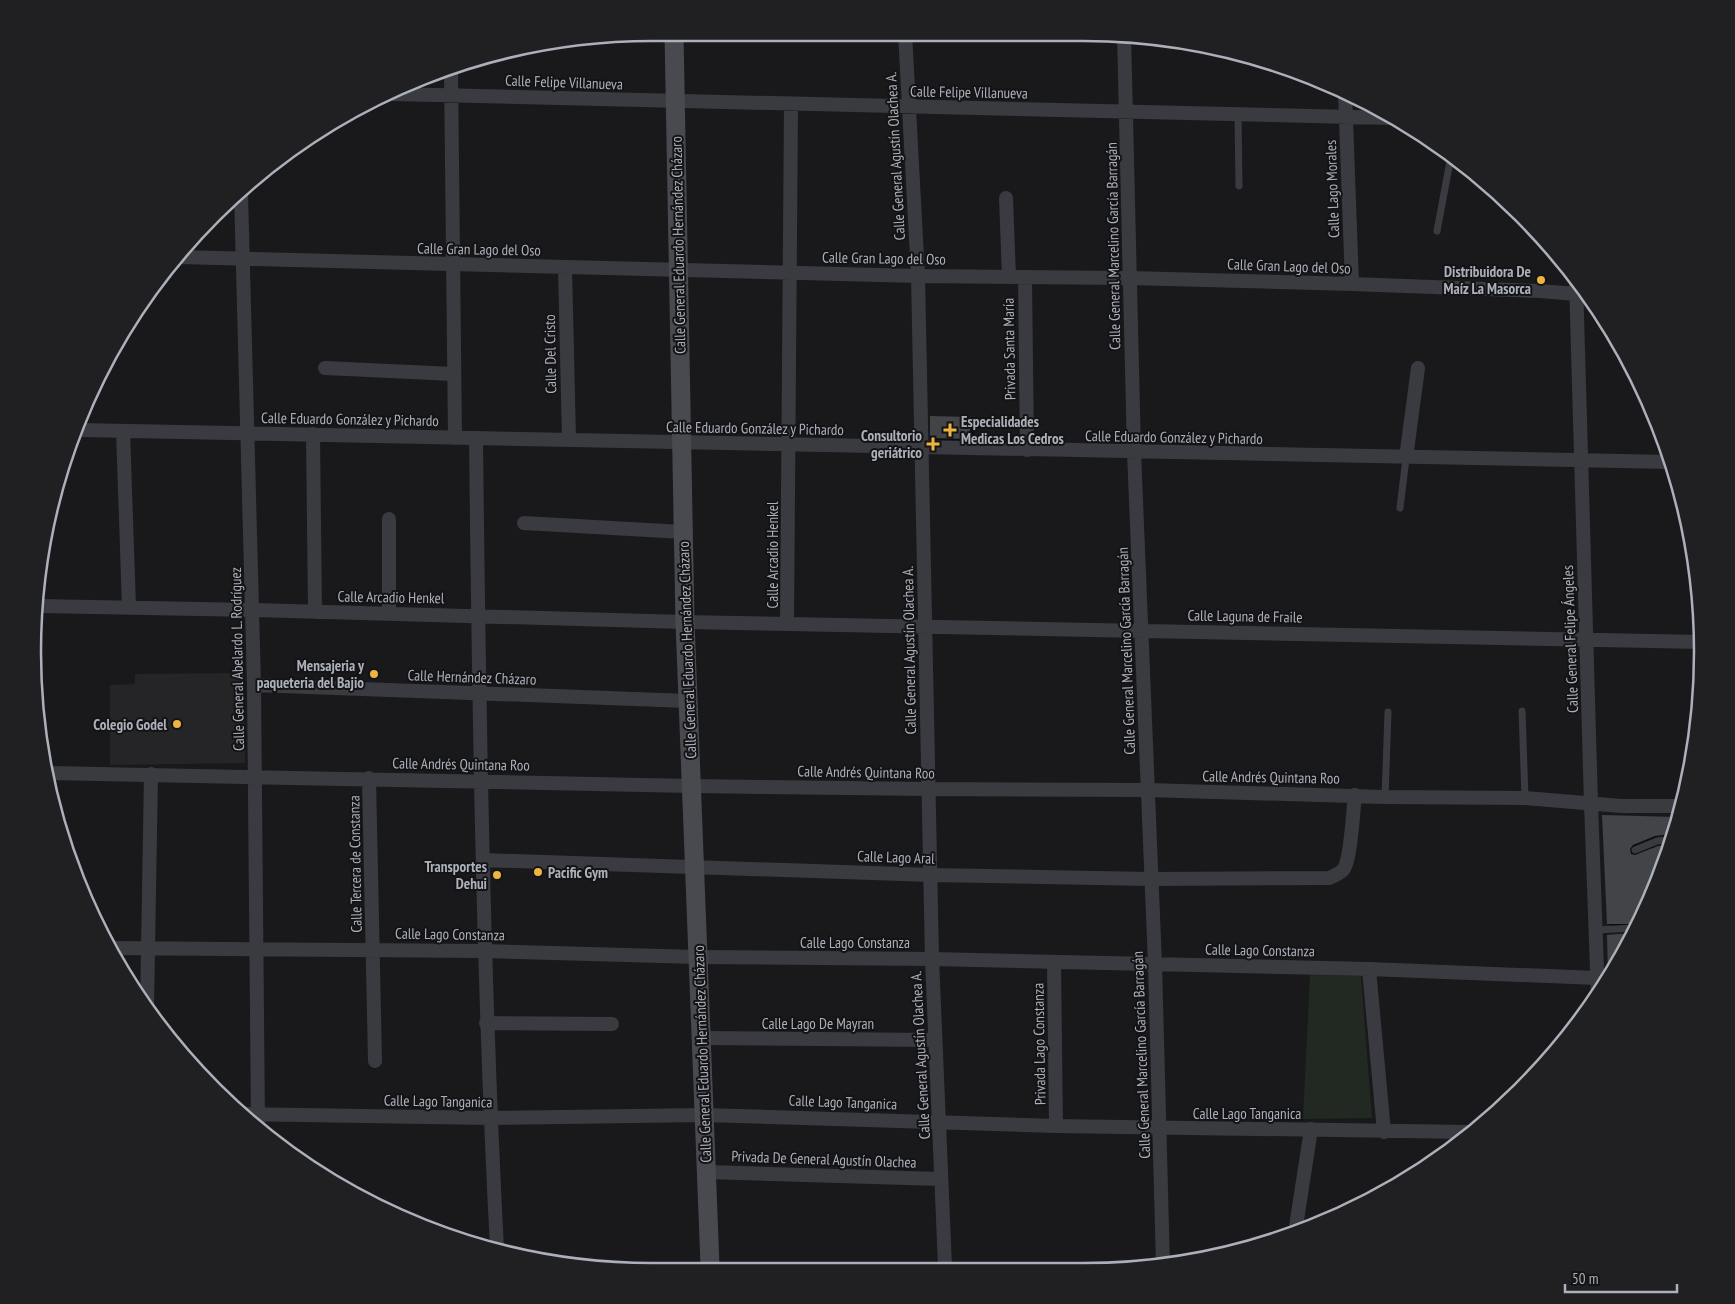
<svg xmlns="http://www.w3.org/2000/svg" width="1735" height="1304" font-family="'PT Sans Narrow',sans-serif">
	<rect width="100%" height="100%" fill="#19191b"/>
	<path fill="#252528" d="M244 673 245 763 110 765V685L135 684V674Z"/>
	<path fill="#212922" d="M1310 975 1361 976 1372 1118 1303 1119Z"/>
	<path fill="#0007" fill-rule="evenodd" d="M970 418 975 424V444L937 443 931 438Z
		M1603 816 1677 818 1670 842 1652 847 1668 846 1655 889 1633 930 1615 931 1608 924ZM1650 848 1651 851 1639 855V853Z"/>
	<path fill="#434448" d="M930 416 970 417V439L930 438Z
		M1602 815 1677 817 1672 834 1655 836 1633 845 1630 849 1631 854 1635 855 1658 846 1669 845 1655 889 1637 924H1607Z
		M1632 933 1608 978 1607 935Z"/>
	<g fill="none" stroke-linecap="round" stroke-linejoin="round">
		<path stroke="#3a3b40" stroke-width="7" d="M1238 115 1239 186
			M1437 231 1451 156
			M1400 508 1406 458
			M1522 711 1525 798
			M1385 797 1388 712
			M1635 850 1657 841 1671 839
			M1595 930 1634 928"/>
		<path stroke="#3a3b40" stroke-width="14" d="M905 33 918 276 932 959 945 1266
			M1124 34 1134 452 1155 964 1163 1266
			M451 70 455 438
			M1345 92 1352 284
			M393 94 1394 118
			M241 193 254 685 258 1124
			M1006 198 1009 277
			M178 257 918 276 1130 278 1352 284 1540 291 1588 295
			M565 267 569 440
			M1025 277 1027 450
			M1576 281 1591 803 1598 997
			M325 368 454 374
			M79 430 1670 462
			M123 431 129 607
			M313 434 315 612
			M476 438C479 709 483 979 497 1249
			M1406 458 1418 368
			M524 523 683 532
			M39 606 252 610 685 622 1702 642
			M389 613V519
			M787 624 791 104
			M254 685 688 701
			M50 773 691 786 928 789 1148 790 1385 797 1525 798 1621 806H1681
			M369 778 375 1061
			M483 860 931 875 1151 879 1329 878C1334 876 1339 874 1343 870 1351 861 1353 810 1355 795
			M113 948 484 951 698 957 932 959 1369 969 1597 978
			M1054 962 1056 1126
			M1369 969 1384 1132
			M147 1008 151 774
			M486 1023 612 1024
			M702 1038 935 1040
			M245 1114 490 1118 705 1115 1056 1126 1469 1132
			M707 1172 941 1179
			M1295 1233 1311 1129"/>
		<path stroke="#484a50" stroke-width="19" d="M674 33 685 622 710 1266"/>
	</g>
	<g fill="#edb43f" stroke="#141416" stroke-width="2">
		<circle cx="1541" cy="280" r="5"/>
		<path d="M947.5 422.5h5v5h5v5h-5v5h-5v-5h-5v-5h5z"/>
		<path d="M930.5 436.5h5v5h5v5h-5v5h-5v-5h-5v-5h5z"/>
		<circle cx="374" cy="674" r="5"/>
		<circle cx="177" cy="724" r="5"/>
		<circle cx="538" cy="872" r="5"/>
		<circle cx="497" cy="875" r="5"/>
	</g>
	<g text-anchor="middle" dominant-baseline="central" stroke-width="4" stroke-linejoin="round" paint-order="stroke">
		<g font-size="15" fill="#acb0ba" stroke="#141416">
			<text transform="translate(564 82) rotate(2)">Calle Felipe Villanueva</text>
			<text transform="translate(969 92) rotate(1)">Calle Felipe Villanueva</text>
			<text transform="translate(895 156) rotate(-93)">Calle General Agustín Olachea A.</text>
			<text transform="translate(1332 189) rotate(-92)">Calle Lago Morales</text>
			<text transform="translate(678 245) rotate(-91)">Calle General Eduardo Hernández Cházaro</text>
			<text transform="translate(1113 246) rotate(-91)">Calle General Marcelino García Barragán</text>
			<text transform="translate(479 249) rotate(1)">Calle Gran Lago del Oso</text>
			<text transform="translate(884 258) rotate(1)">Calle Gran Lago del Oso</text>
			<text transform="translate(1289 266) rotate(2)">Calle Gran Lago del Oso</text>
			<text transform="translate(1009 349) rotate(-91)">Privada Santa María</text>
			<text transform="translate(550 354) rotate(-91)">Calle Del Cristo</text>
			<text transform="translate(350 419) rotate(1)">Calle Eduardo González y Pichardo</text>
			<text transform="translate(755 428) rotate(1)">Calle Eduardo González y Pichardo</text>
			<text transform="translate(1174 437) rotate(1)">Calle Eduardo González y Pichardo</text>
			<text transform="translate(772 555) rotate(-90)">Calle Arcadio Henkel</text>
			<text transform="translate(391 597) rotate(1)">Calle Arcadio Henkel</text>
			<text transform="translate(1245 616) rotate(1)">Calle Laguna de Fraile</text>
			<text transform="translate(1570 639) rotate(-92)">Calle General Felipe Ángeles</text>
			<text transform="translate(687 650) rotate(-92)">Calle General Eduardo Hernández Cházaro</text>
			<text transform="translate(909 650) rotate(-91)">Calle General Agustín Olachea A.</text>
			<text transform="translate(1126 651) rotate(-92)">Calle General Marcelino García Barragán</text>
			<text transform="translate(237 659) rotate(-91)">Calle General Abelardo L. Rodríguez</text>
			<text transform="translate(472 677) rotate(2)">Calle Hernández Cházaro</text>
			<text transform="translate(461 764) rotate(1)">Calle Andrés Quintana Roo</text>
			<text transform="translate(866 772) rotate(1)">Calle Andrés Quintana Roo</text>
			<text transform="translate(1271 777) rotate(1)">Calle Andrés Quintana Roo</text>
			<text transform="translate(896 857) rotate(2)">Calle Lago Aral</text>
			<text transform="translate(355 864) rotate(-91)">Calle Tercera de Constanza</text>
			<text transform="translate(450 934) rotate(1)">Calle Lago Constanza</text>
			<text x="855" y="942">Calle Lago Constanza</text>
			<text transform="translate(1260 950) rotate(1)">Calle Lago Constanza</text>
			<text x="818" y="1023">Calle Lago De Mayran</text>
			<text transform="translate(1039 1044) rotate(-91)">Privada Lago Constanza</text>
			<text transform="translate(702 1054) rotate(-92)">Calle General Eduardo Hernández Cházaro</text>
			<text transform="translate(920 1055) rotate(-93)">Calle General Agustín Olachea A.</text>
			<text transform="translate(1141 1055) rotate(-92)">Calle General Marcelino García Barragán</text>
			<text transform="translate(438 1101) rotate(1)">Calle Lago Tanganica</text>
			<text transform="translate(843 1102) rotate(2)">Calle Lago Tanganica</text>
			<text x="1247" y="1113">Calle Lago Tanganica</text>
			<text transform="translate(824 1159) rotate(2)">Privada De General Agustín Olachea</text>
		</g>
		<g font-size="15" font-weight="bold" fill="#acb0ba" stroke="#141416" text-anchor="end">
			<text x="1531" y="271">Distribuidora De<tspan x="1531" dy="17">Maíz La Masorca</tspan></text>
			<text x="961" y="421" text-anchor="start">Especialidades<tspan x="961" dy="17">Medicas Los Cedros</tspan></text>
			<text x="922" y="435">Consultorio<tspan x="922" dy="17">geriátrico</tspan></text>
			<text x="364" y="665">Mensajeria y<tspan x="364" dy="17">paqueteria del Bajio</tspan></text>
			<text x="167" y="724">Colegio Godel</text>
			<text x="487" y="866">Transportes<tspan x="487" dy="17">Dehui</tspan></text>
			<text x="548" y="872" text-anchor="start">Pacific Gym</text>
		</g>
	</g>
	<path d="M0 0H1735V1304H0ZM652 41H1083A611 611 0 0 1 1694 652V652A611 611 0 0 1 1083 1263H652A611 611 0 0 1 41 652V652A611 611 0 0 1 652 41Z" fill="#202023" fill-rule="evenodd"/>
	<path fill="none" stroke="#acb0ba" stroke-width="2.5" d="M652 41H1083A611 611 0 0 1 1694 652V652A611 611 0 0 1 1083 1263H652A611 611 0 0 1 41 652V652A611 611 0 0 1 652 41Z"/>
	<path d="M1565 1284v8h112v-8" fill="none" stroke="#acb0ba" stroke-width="2.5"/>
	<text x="1572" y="1284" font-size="15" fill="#acb0ba" stroke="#141416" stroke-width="4" paint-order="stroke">50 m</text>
</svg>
